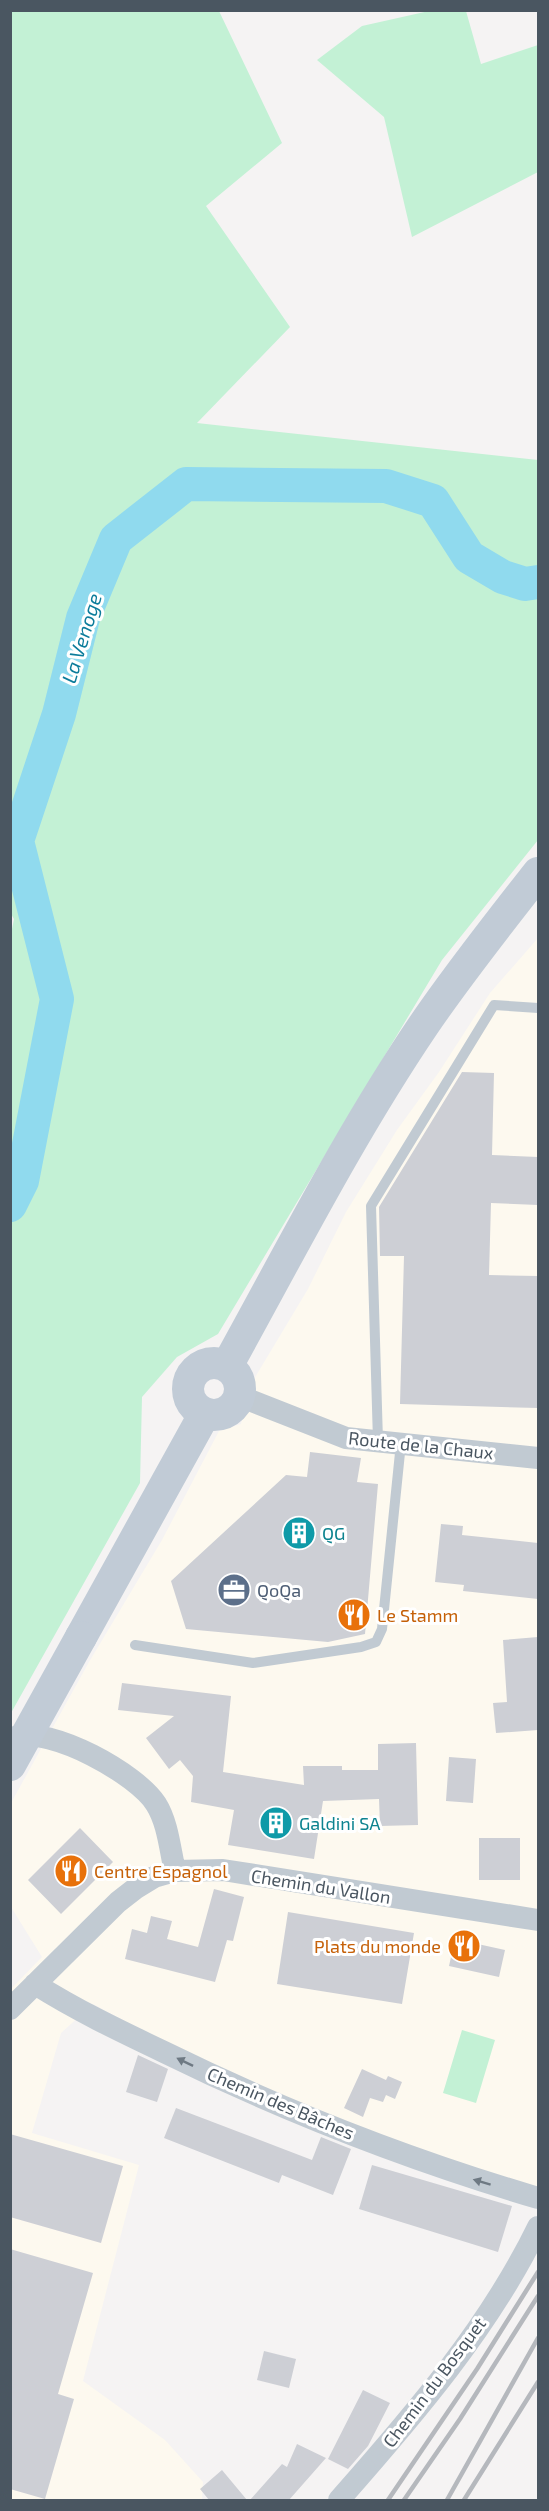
<svg xmlns="http://www.w3.org/2000/svg" width="549" height="2511" font-family="'Exo 2',sans-serif">
	<rect width="100%" height="100%" fill="#f5f3f3"/>
	<path fill="#fdf9ef" d="M538 938V2197L244 2086 93 2004 61 2033 32 2133 139 2165 83 2381 165 2440 203 2482 202 2500H11L10 1990 42 1957 11 1907V1803L89 1662 162 1540 219 1431 241 1424 254 1379 308 1289 346 1212 397 1130 439 1072 490 993Z"/>
	<path fill="#c3f1d5" d="M11 11H219L282 143 206 206 290 327 197 423 538 460V840L442 960 218 1334 177 1357 142 1397 140 1483 11 1713 10 939 14 919 10 912Z
		M429 11H466L481 64 538 45V172L412 237 384 117 317 60 362 26Z
		M462 2030 495 2040 476 2103 443 2093Z"/>
	<g fill="none" stroke-linecap="round" stroke-linejoin="round">
		<path stroke="#90daee" stroke-width="34" d="M10 1205 22 1181 57 999 17 841 59 714 83 618 116 539 186 484 386 486 433 501 469 557 503 577 525 584 538 582"/>
	</g>
	<path fill="#cdcfd5" d="M462 1072 494 1073 492 1155 538 1157V1205L491 1203 489 1275 538 1276V1408L400 1404 404 1256H380L379 1207Z
		M310 1452 361 1458 357 1482 378 1484 365 1634 328 1642 186 1629 171 1581 286 1475 307 1477Z
		M441 1524 463 1526 462 1535 538 1543V1599L463 1591 464 1585 435 1582Z
		M538 1637V1730L496 1733 493 1703 507 1702 503 1640Z
		M122 1683 231 1696 223 1772 304 1785 303 1766H342V1770H378V1744L416 1743 418 1825 380 1826 379 1799 323 1801 314 1859 228 1845 234 1810 191 1802 193 1776 180 1760 169 1769 146 1738 174 1716 118 1710Z
		M449 1757 476 1759 473 1803 446 1801Z
		M80 1828 113 1862 61 1914 28 1880Z
		M479 1838H520V1880H479Z
		M214 1889 244 1897 233 1941 227 1940 215 1982 125 1959 132 1929 147 1933 151 1916 172 1921 167 1939 198 1947Z
		M288 1912 414 1933 402 2004 277 1984Z
		M455 1939 505 1950 499 1977 449 1966Z
		M138 2055 168 2069 157 2102 126 2092Z
		M362 2069 386 2080 388 2076 402 2082 395 2099 386 2095 383 2102 370 2098 363 2117 344 2108Z
		M176 2108 312 2160 321 2137 351 2149 333 2195 282 2175 279 2183 164 2138Z
		M10 2134 123 2166 101 2243 10 2217Z
		M372 2165 512 2206 498 2252 359 2209Z
		M10 2249 93 2273 58 2394 74 2399 45 2499 10 2489Z
		M264 2351 296 2359 289 2388 257 2380Z
		M363 2390 390 2403 368 2446 348 2469 328 2459Z
		M297 2444 326 2458 289 2500H250L282 2464 287 2467Z
		M222 2470 247 2500H209L200 2489Z"/>
	<g fill="none" stroke-linecap="round" stroke-linejoin="round">
		<path stroke="#c1cad2" stroke-width="10" d="M378 1441 371 1206 494 1005 538 1008
			M135 1645 253 1663 361 1647 376 1642 382 1629 401 1443"/>
		<path stroke="#c1cad2" stroke-width="22" d="M239 1396 346 1438 538 1458
			M15 1737C51 1726 137 1774 156 1804 168 1823 170 1850 175 1871
			M35 1984C76 2010 120 2031 164 2052 284 2111 410 2160 538 2198
			M10 2009 118 1902 136 1888 154 1877 175 1871 223 1870 538 1920
			M339 2500C413 2416 489 2328 538 2227"/>
		<path stroke="#c1cbd6" stroke-width="32" d="M188 1389a26 26 0 1 1 52 0a26 26 0 1 1-52 0Z
			M227 1366C290 1252 350 1134 423 1026 459 973 499 923 538 873
			M81 1637 205 1413"/>
		<path stroke="#b5b8bd" stroke-width="4.5" d="M388 2500 477 2369 538 2272
			M404 2500 460 2419 538 2296
			M447 2500 538 2338
			M464 2500 538 2382"/>
		<path stroke="#c1cbd6" stroke-width="32" d="M10 1765 81 1637"/>
	</g>
	<defs><path id="oneway-solid" d="M-6-.8H1V-3.2L6.5 0L1 3.2V.8H-6Z" transform="scale(1.5)"/></defs>
	<g fill="#6e7983">
		<use href="#oneway-solid" transform="translate(185 2062) rotate(-154)"/>
		<use href="#oneway-solid" transform="translate(482 2182) rotate(-163)"/>
	</g>
	<defs>
		<g id="building-disc" transform="scale(1.725)"><circle r="9.5" fill="#0f9aa8" stroke="#fff"/><path d="M-4-6H4V6H1V3H-1V6H-4ZM-2.5-4.3h1.7v1.8h-1.7ZM.8-4.3h1.7v1.8H.8ZM-2.5-1h1.7V.8h-1.7ZM.8-1h1.7V.8H.8Z" fill="#fff"/></g>
		<g id="office-disc" transform="scale(1.725)"><circle r="9.5" fill="#5c6f8a" stroke="#fff"/><path d="M-6-3h4V-5.5h4V-3h4V5H-6ZM-1-4.5V-3h2v-1.5ZM-6 0V1H6V0Z" fill="#fff"/></g>
		<g id="restaurant-disc" transform="scale(1.725)"><circle r="9.5" fill="#e8710a" stroke="#fff"/><path d="M-5-6h1v4h1v-4h1v4h1v-4h1v5L-1.5 .5V6h-2V.5L-5-1ZM5-6V6H3V1.5H1.5Q1.5-4 5-6Z" fill="#fff"/></g>
	</defs>
	<g fill-rule="evenodd">
		<use href="#building-disc" x="299" y="1533"/>
		<use href="#office-disc" x="234" y="1590"/>
		<use href="#restaurant-disc" x="354" y="1615"/>
		<use href="#building-disc" x="276" y="1823"/>
		<use href="#restaurant-disc" x="71" y="1871"/>
		<use href="#restaurant-disc" x="464" y="1946"/>
	</g>
	<g text-anchor="middle" dominant-baseline="central" stroke-width="6" stroke-linejoin="round" paint-order="stroke">
		<g font-size="18" fill="#4a5661" stroke="#fff">
			<text transform="translate(421 1445) rotate(6)">Route de la Chaux</text>
			<text transform="translate(321 1886) rotate(9)">Chemin du Vallon</text>
			<text transform="translate(281 2103) rotate(23)">Chemin des Bâches</text>
			<text transform="translate(434 2382) rotate(-53)">Chemin du Bosquet</text>
		</g>
		<g font-size="18" fill="#0d838f" stroke="#fff" text-anchor="start">
			<text x="322" y="1533">QG</text>
			<text x="299" y="1823">Galdini SA</text>
		</g>
		<g font-size="18" fill="#4e5e75" stroke="#fff" text-anchor="start">
			<text x="257" y="1590">QoQa</text>
		</g>
		<g font-size="18" fill="#c56008" stroke="#fff" text-anchor="start">
			<text x="377" y="1615">Le Stamm</text>
			<text x="94" y="1871">Centre Espagnol</text>
			<text x="441" y="1946" text-anchor="end">Plats du monde</text>
		</g>
		<g font-size="20" font-style="italic" fill="#0c7c9b" stroke="#fff">
			<text transform="translate(81 638) rotate(-73)">La Venoge</text>
		</g>
	</g>
	<rect width="549" height="2511" fill="none" stroke="#4a5661" stroke-width="24"/>
</svg>
